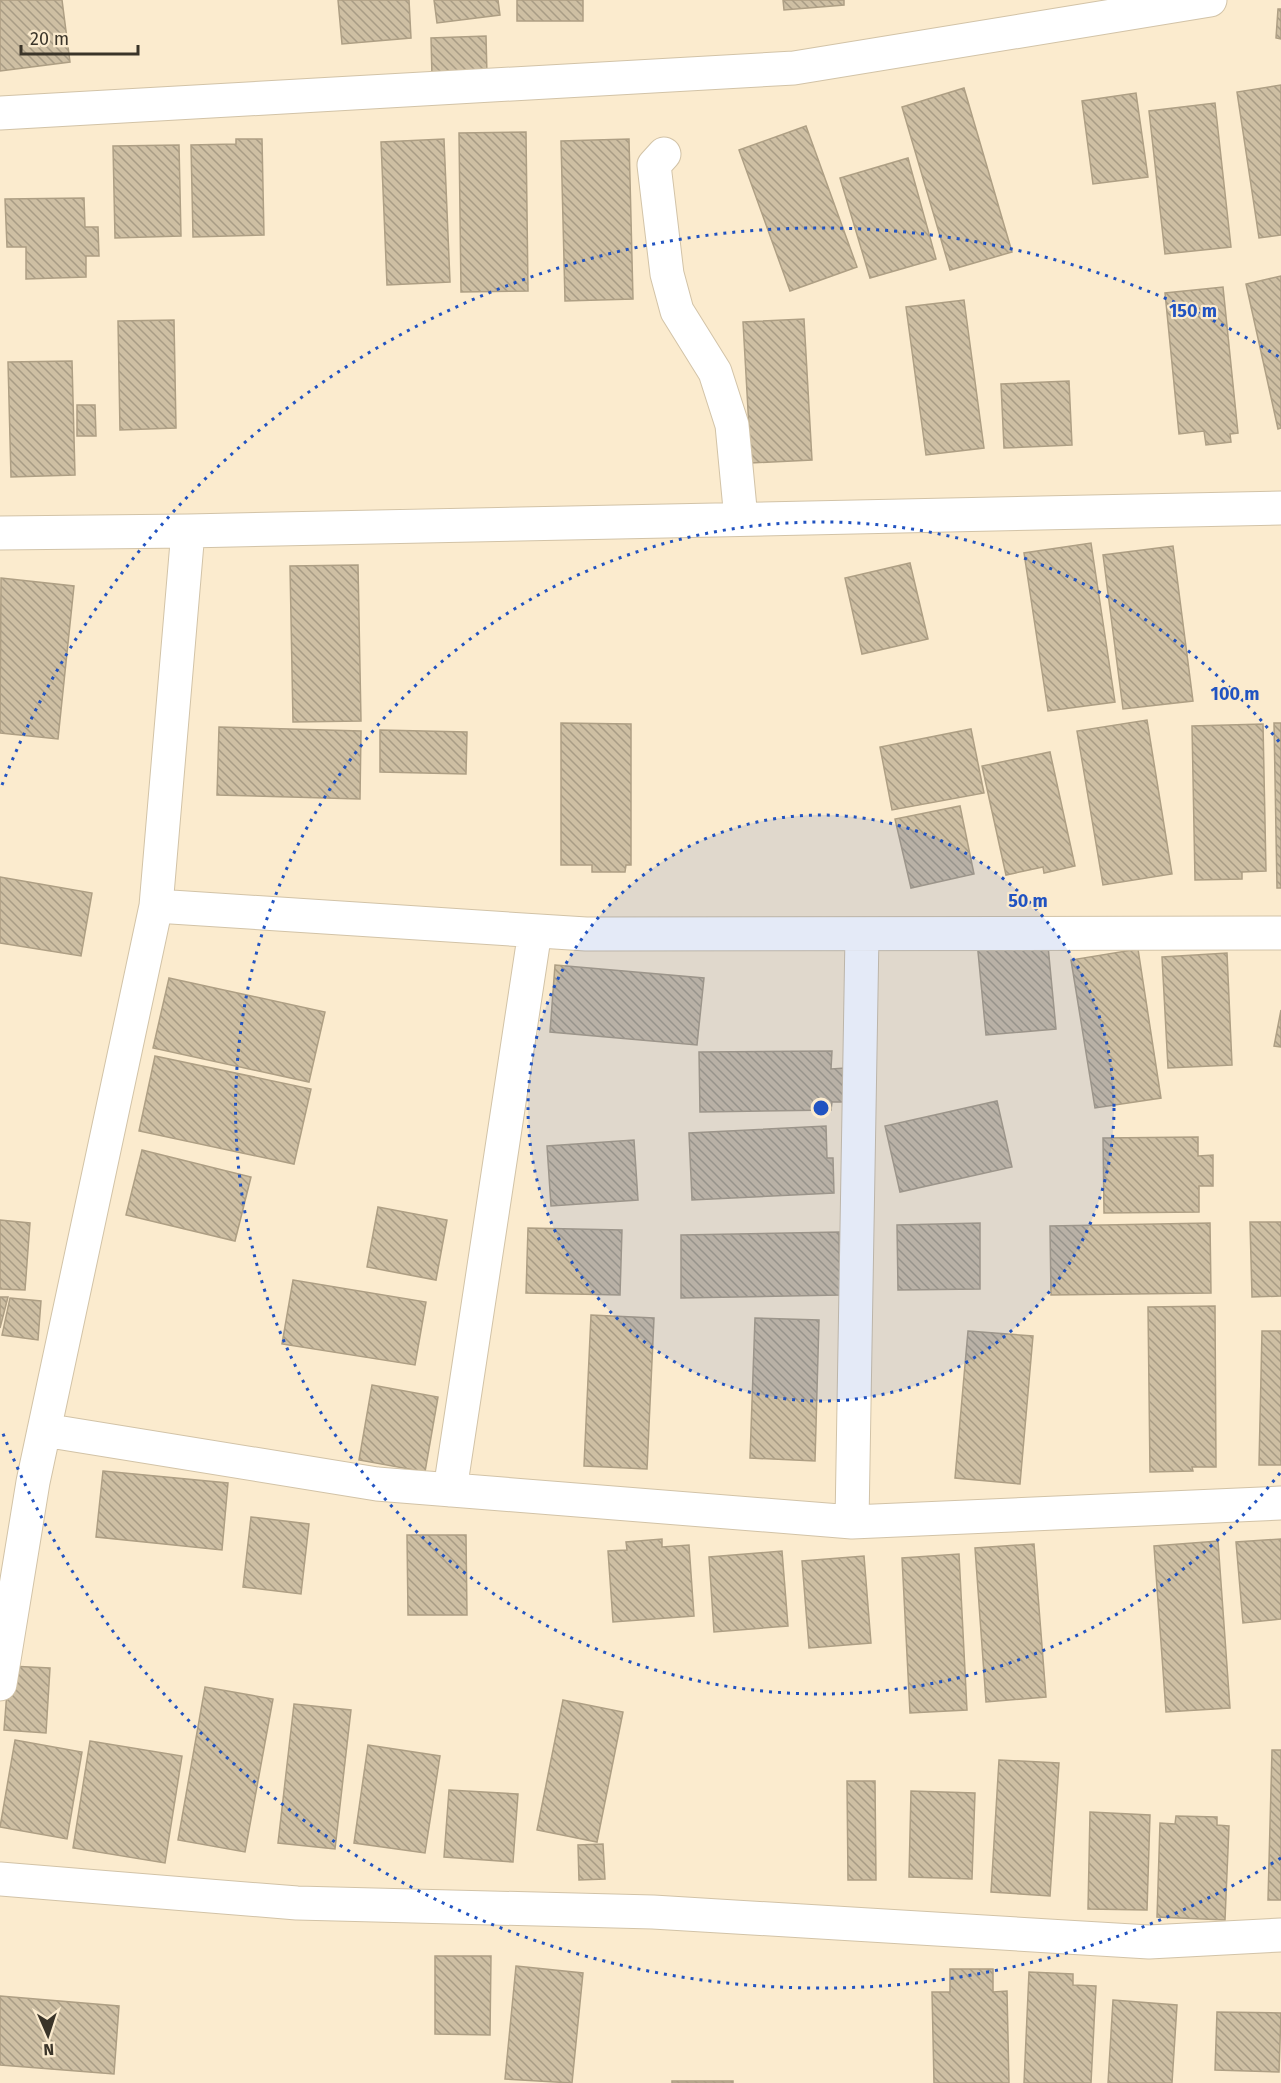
<svg xmlns="http://www.w3.org/2000/svg" width="1281" height="2083" font-family="'Fira Sans',sans-serif">
	<defs>
		<pattern id="building-back-hatch" width="6" height="6" patternUnits="userSpaceOnUse" patternTransform="scale(1.5)"><rect width="6" height="6" fill="#cebfa3"/><path d="M-1 5l2 2M0 0l6 6M5-1l2 2" fill="none" stroke="#a89c85"/></pattern>
	</defs>
	<rect width="100%" height="100%" fill="#fbebce"/>
	<path fill="url(#building-back-hatch)" stroke="#ae9f84" stroke-width="1.5" d="M0 0H62L70 62 0 71Z
		M338 0H409L411 38 342 44Z
		M434 0H498L500 15 437 23Z
		M517 0H583V21H517Z
		M783 0H844V5L784 10Z
		M1278 9H1281V39L1276 38Z
		M486 36 487 75 432 77 431 38Z
		M1281 85V235L1259 238 1237 92Z
		M964 88 1012 252 950 270 902 107Z
		M1136 93 1148 177 1093 184 1082 101Z
		M1215 103 1231 247 1165 254 1149 111Z
		M806 126 857 267 790 291 739 150Z
		M526 132 528 291 461 292 459 133Z
		M236 139H262L264 235 193 237 191 145 236 144Z
		M444 139 450 282 387 285 381 142Z
		M629 139 633 299 565 301 561 141Z
		M179 145 181 236 115 238 113 146Z
		M908 158 936 259 870 278 840 178Z
		M84 198 85 227H98L99 256H86V277L26 279V247H7L5 199Z
		M1281 276V428L1278 429 1246 284Z
		M1223 287 1238 433 1230 434 1231 442 1206 445 1204 431 1179 434 1165 293Z
		M964 300 984 448 926 455 906 307Z
		M804 319 812 460 751 463 743 322Z
		M174 320 176 428 120 430 118 321Z
		M72 361 75 475 11 477 8 362Z
		M1069 381 1072 445 1004 448 1001 384Z
		M77 405H95L96 436H77Z
		M1091 543 1115 702 1048 711 1024 553Z
		M1173 546 1193 701 1123 709 1103 555Z
		M910 563 928 639 862 654 845 578Z
		M358 565 361 721 293 722 290 566Z
		M1 578 74 586 58 739 0 733Z
		M1147 720 1172 874 1103 885 1077 731Z
		M561 723 631 724V865H626L625 872H592V865H561Z
		M1274 723H1281V888H1277Z
		M1263 724 1266 871 1242 872V879L1195 880 1192 726Z
		M219 727 361 731 360 799 217 795Z
		M971 729 984 793 892 810 880 747Z
		M380 730 467 732 466 774 380 772Z
		M1050 752 1075 866 1044 873 1043 867 1006 875 982 766Z
		M960 806 974 874 911 888 895 819Z
		M0 877 92 893 81 956 0 943Z
		M1046 925 1056 1029 986 1035 976 931Z
		M1138 949 1161 1098 1095 1108 1071 960Z
		M1227 953 1232 1065 1168 1068 1162 957Z
		M555 965 704 978 697 1045 550 1032Z
		M169 978 325 1012 309 1082 153 1048Z
		M1281 1010V1047L1274 1046Z
		M832 1051 831 1069 845 1068V1102H832L831 1110 700 1112 699 1052Z
		M155 1056 311 1089 294 1164 139 1131Z
		M997 1101 1012 1167 900 1192 885 1126Z
		M826 1126 827 1158H833L834 1193 692 1200 689 1133Z
		M1198 1137V1156L1213 1155V1186H1199V1212L1104 1213 1103 1138Z
		M634 1140 638 1200 551 1206 547 1146Z
		M142 1150 251 1177 235 1241 126 1215Z
		M378 1207 447 1220 436 1280 367 1267Z
		M0 1220 30 1223 25 1290 0 1289Z
		M1250 1222H1281V1296L1252 1297Z
		M980 1223V1289L898 1290 897 1225Z
		M1210 1223 1211 1293 1051 1295 1050 1226Z
		M528 1228 622 1230 620 1295 526 1293Z
		M839 1232 840 1295 681 1298V1235Z
		M293 1280 426 1302 415 1365 282 1344Z
		M0 1297H8L0 1328Z
		M10 1298 41 1301 38 1340 2 1335Z
		M1215 1306 1216 1467H1192L1193 1471 1150 1472 1148 1307Z
		M591 1315 654 1318 647 1469 584 1466Z
		M755 1318 819 1320 815 1461 750 1458Z
		M968 1331 1033 1336 1020 1484 955 1478Z
		M1262 1331H1281V1465H1259Z
		M372 1385 438 1397 425 1472 359 1460Z
		M103 1471 228 1483 222 1550 96 1537Z
		M251 1517 309 1524 301 1594 243 1587Z
		M407 1535H466L467 1615H408Z
		M662 1539V1547L689 1545 694 1616 613 1622 608 1551 627 1550 626 1542Z
		M1281 1539V1619L1243 1623 1236 1542Z
		M1218 1541 1230 1708 1166 1712 1154 1546Z
		M1034 1544 1046 1697 986 1702 975 1548Z
		M782 1551 788 1626 714 1632 709 1557Z
		M959 1554 967 1710 910 1713 902 1558Z
		M864 1556 871 1643 809 1648 802 1561Z
		M9 1666 50 1668 46 1733 4 1730Z
		M205 1687 273 1699 245 1852 178 1840Z
		M563 1700 623 1712 597 1842 537 1830Z
		M294 1704 351 1710 335 1849 278 1843Z
		M15 1740 82 1752 67 1839 0 1827Z
		M90 1741 182 1756 165 1863 73 1848Z
		M368 1745 440 1756 425 1853 354 1843Z
		M1272 1750H1281V1900H1268Z
		M999 1760 1059 1763 1050 1896 991 1892Z
		M847 1781H875L876 1880H848Z
		M449 1790 518 1794 513 1862 444 1857Z
		M911 1791 975 1793 972 1879 909 1877Z
		M1090 1812 1150 1815 1147 1910 1088 1909Z
		M1176 1816 1217 1817V1825L1229 1826 1225 1920 1157 1917 1160 1823 1175 1824Z
		M603 1844 605 1879 579 1880 578 1845Z
		M435 1956H491L490 2035 435 2034Z
		M516 1966 583 1973 572 2083 505 2079Z
		M950 1969H993V1992L1007 1991 1009 2083H934L932 1992H950Z
		M1029 1972 1073 1974V1985L1096 1986 1091 2083H1024Z
		M0 1996 119 2006 114 2074 0 2065Z
		M1113 2000 1177 2005 1172 2083H1108Z
		M1217 2012 1281 2013 1279 2072 1215 2070Z
		M672 2081H733V2083H672Z"/>
	<g fill="none" stroke-linecap="round" stroke-linejoin="round">
		<g stroke="#d2c3a7" stroke-width="35">
			<path id="minor" d="M0 113 794 68 1210 0
				M664 154 654 165 667 274 677 311 715 372 732 425 741 519
				M0 533 188 531 1281 508
				M156 906 586 934 1281 933
				M44 1430 377 1484 852 1522 1281 1503
				M450 1490 535 931
				M852 1522 862 935
				M0 1684 33 1482 156 906 188 531
				M0 1879 297 1903 653 1912 1149 1942 1281 1935"/>
		</g>
		<use href="#minor" stroke="#fff" stroke-width="33"/>
	</g>
	<circle cx="821" cy="1108" r="293" fill="#2153c1" fill-opacity=".12"/>
	<g fill="none" stroke="#2153c1" stroke-width="3" stroke-dasharray="3 6">
		<circle cx="821" cy="1108" r="293"/>
		<path d="M1280 1473A586 586 0 1 1 1280 743"/>
		<path d="M1281 1858A880 880 0 0 1 2 1431M2 785A880 880 0 0 1 1281 358"/>
	</g>
	<circle cx="821" cy="1108" r="9" fill="#2153c1" stroke="#fbebce" stroke-width="3"/>
	<g font-size="18" text-anchor="middle" font-weight="bold" fill="#2153c1" stroke="#fbebce" stroke-width="4.5" stroke-linejoin="round" paint-order="stroke">
		<text x="1193" y="317">150 m</text>
		<text x="1235" y="700">100 m</text>
		<text x="1028" y="907">50 m</text>
	</g>
	<g transform="translate(48 2035) rotate(177)" stroke="#fbebce" stroke-width="4.5" paint-order="stroke">
	<path d="M0-4.5L10 22L0 15L-10 22Z" fill="#3a3429"/>
	<text y="-9" font-size="16" font-weight="bold" text-anchor="middle" fill="#3a3429">N</text>
	</g>
	<path d="M21 45v9h117v-9" fill="none" stroke="#3a3429" stroke-width="3"/>
	<text x="30" y="45" font-size="18" fill="#3a3429" stroke="#fbebce" stroke-width="4.5" paint-order="stroke">20 m</text>
</svg>
